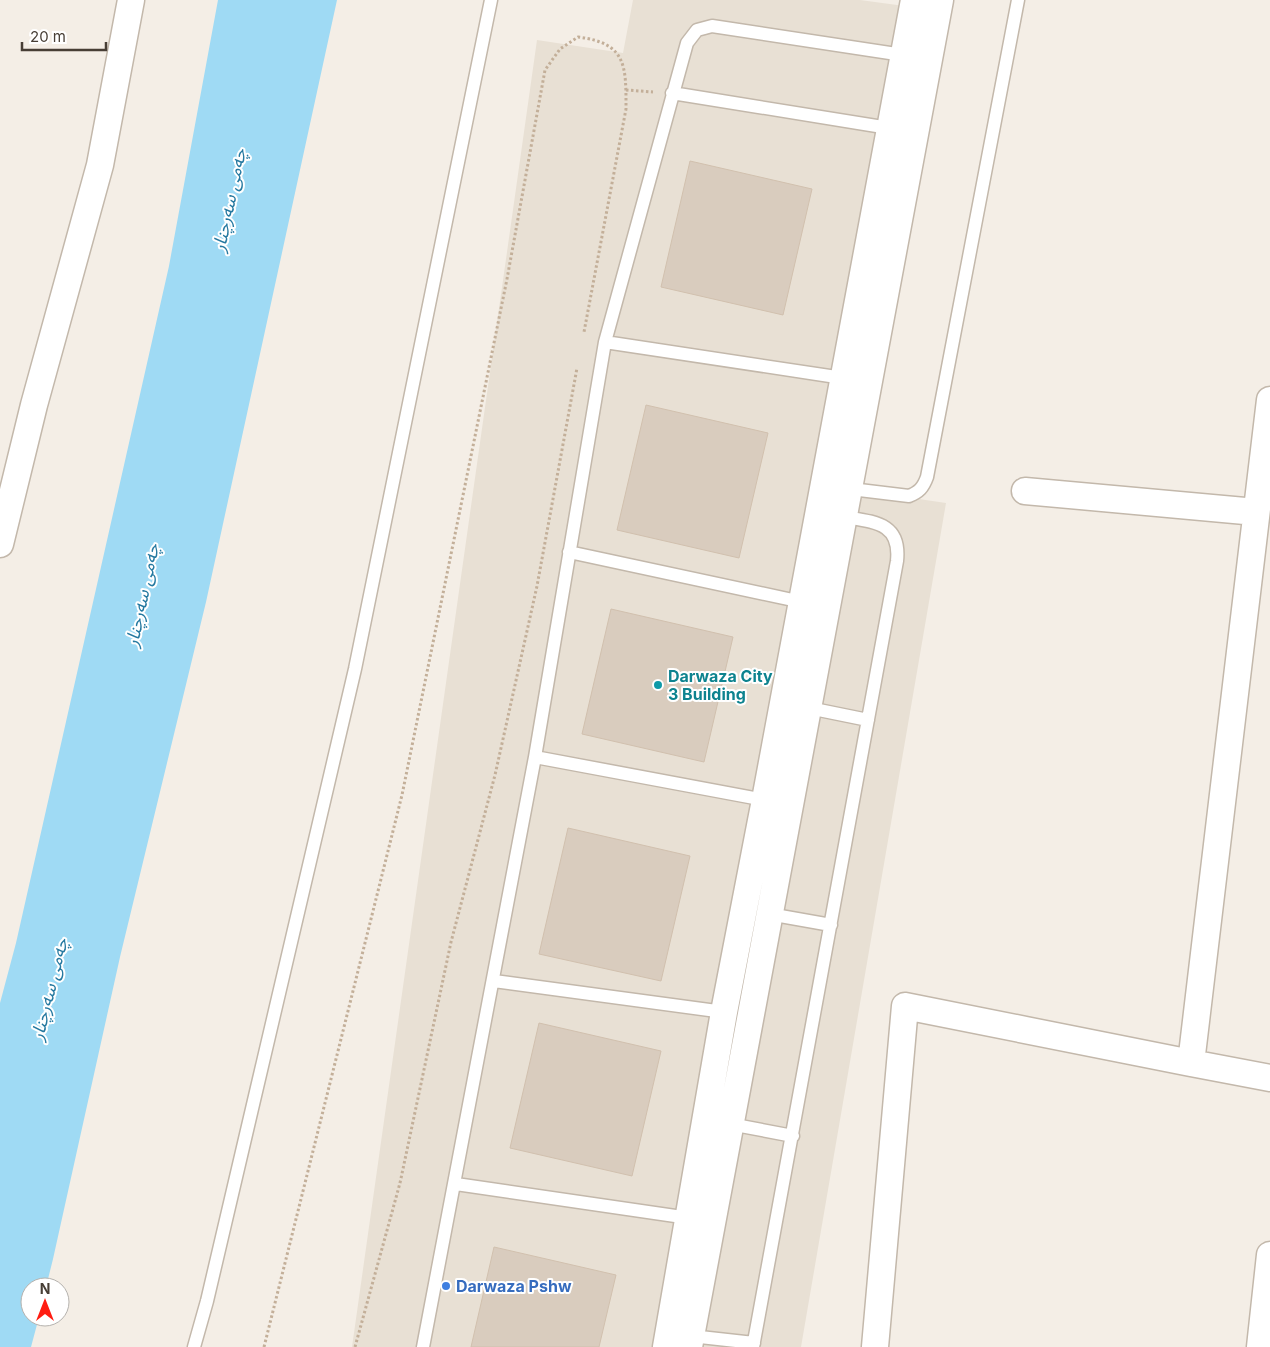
<svg xmlns="http://www.w3.org/2000/svg" width="1270" height="1347" font-family="Inter,'Noto Sans Arabic',sans-serif">
	<rect width="100%" height="100%" fill="#f4eee6"/>
	<path fill="#e8e0d4" d="M633 0H860L912 7 851 489 946 503 801 1347H352L537 40 623 53Z"/>
	<path fill="#9fdaf4" d="M218 0H337L206 602 120 957 53 1259 46 1287H30V1317H39L31 1347H0V1003L16 943 169 266Z"/>
	<path fill="#d9ccbe" stroke="#d1c0ae" d="M690 161 812 189 783 315 661 287Z
		M646 405 768 433 739 558 617 530Z
		M611 609 733 637 704 762 582 734Z
		M568 828 690 856 661 981 539 954Z
		M539 1023 661 1051 632 1176 510 1148Z
		M494 1247 616 1275 599 1347H471Z"/>
	<g fill="none" stroke-linecap="round" stroke-linejoin="round">
		<g stroke="#c3b8ab" stroke-width="15">
			<path id="service" d="M672 93 889 128
				M605 342 843 378
				M851 489 909 496C919 492 923 488 927 477L1018 0
				M569 552 802 602
				M809 708 868 720
				M535 757 765 800
				M769 914 831 925
				M494 981 724 1012
				M730 1124 793 1136
				M456 1184 689 1218
				M691 1336 754 1343
				M194 1347 207 1301 355 669 491 0
				M423 1347 535 757 605 342 687 43 697 30 712 26 903 55
				M753 1347 897 561C901 523 875 522 845 517"/>
		</g>
		<g stroke="#c3b8ab" stroke-width="29">
			<path id="minor" d="M1270 400 1191 1063 1270 1078
				M1025 491 1256 512
				M0 544 34 405 100 165 131 0
				M666 1347 724 1012 765 800 914 0
				M689 1347 940 0
				M875 1347 905 1006 1191 1063
				M1260 1347 1270 1255"/>
		</g>
		<path stroke="#c3af99" stroke-width="3" stroke-dasharray="2.5 2.5" stroke-linecap="butt" d="M626 90 653 92
			M264 1347 402 795 507 279 545 70 560 49 578 37C627 43 626 66 626 109L584 332
			M355 1347 400 1183 451 942 495 775 537 586 577 368"/>
		<use href="#service" stroke="#fff" stroke-width="12"/>
		<use href="#minor" stroke="#fff" stroke-width="26"/>
	</g>
	<circle fill="#0f9aa8" stroke="#fff" stroke-width="2" cx="658" cy="685" r="5"/>
	<circle fill="#3f7fe0" stroke="#fff" stroke-width="2" cx="446" cy="1286" r="5"/>
	<g text-anchor="middle" dominant-baseline="central" stroke-width="4" stroke-linejoin="round" paint-order="stroke">
		<g font-size="16" font-weight="bold" fill="#0d838f" stroke="#fff" text-anchor="start">
			<text x="668" y="676">Darwaza City<tspan x="668" dy="18">3 Building</tspan></text>
		</g>
		<g font-size="16" font-weight="bold" fill="#366cbe" stroke="#fff" text-anchor="start">
			<text x="456" y="1286">Darwaza Pshw</text>
		</g>
		<g font-size="18" font-style="italic" fill="#2579a0" stroke="#fff">
			<text transform="translate(229 200) rotate(-78)">چەمی سەرچنار</text>
			<text transform="translate(142 595) rotate(-78)">چەمی سەرچنار</text>
			<text transform="translate(49 989) rotate(-76)">چەمی سەرچنار</text>
		</g>
	</g>
	<g transform="translate(45 1302)"><circle r="24" fill="#ffffff" stroke="#b5b2ae"/>
	<path d="M0-4L9 19L0 12L-9 19Z" fill="#ff1d12"/>
	<text y="-8" font-size="14" font-weight="bold" text-anchor="middle" fill="#473e35">N</text>
	</g>
	<path d="M22 42v8h84v-8" fill="none" stroke="#473e35" stroke-width="2.5"/>
	<text x="30" y="42" font-size="15" fill="#473e35" stroke="#ffffff" stroke-width="4" paint-order="stroke">20 m</text>
</svg>
